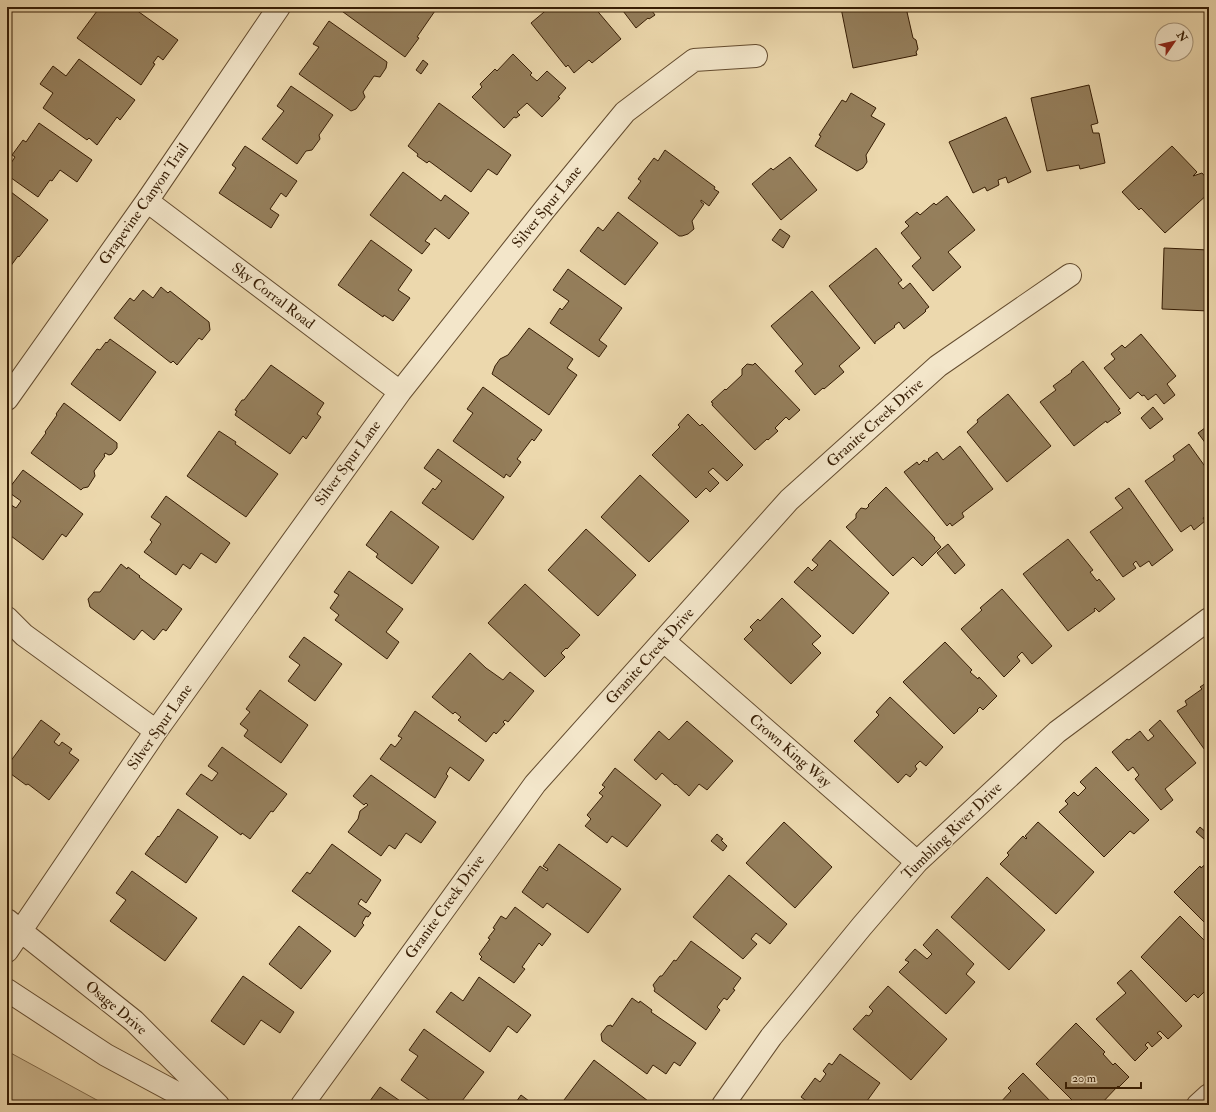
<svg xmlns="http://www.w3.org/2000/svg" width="1216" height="1112" font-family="'IM FELL Double Pica',serif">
	<rect width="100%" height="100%" fill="#ecd8ad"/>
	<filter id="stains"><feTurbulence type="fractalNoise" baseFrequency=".005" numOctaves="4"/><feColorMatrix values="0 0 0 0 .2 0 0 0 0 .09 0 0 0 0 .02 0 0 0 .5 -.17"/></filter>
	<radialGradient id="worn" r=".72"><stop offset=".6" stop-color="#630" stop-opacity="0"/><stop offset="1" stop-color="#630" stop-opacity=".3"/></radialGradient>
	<path fill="#cdb890" stroke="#826b4a" d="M7 1051 106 1105H7Z"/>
	<path fill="#957f5c" stroke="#371e05" d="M100 7H132L178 40 163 60 158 56 153 63 155 64 141 85 77 38Z
		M340 7H436L437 8 417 37 419 38 405 57 339 9Z
		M550 7H594L621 39 592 63 589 60 574 73 568 65 566 67 531 23Z
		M620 7H649L655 15 649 19 648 18 636 28Z
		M847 7H910V10L907 12 913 38 916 40 918 49 916 52 917 55 853 68 841 8Z
		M329 21 387 62 386 68 380 77 374 76 363 92 365 97 356 109 351 111 299 74 319 47 313 44Z
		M513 54 532 73 530 75 537 81 547 71 566 88 558 97 560 98 542 117 527 103 517 112 520 115 516 118 514 117 504 128 472 97 482 87 480 84 495 69 497 71Z
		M79 59 135 100 120 120 117 117 97 145 89 138 87 140 43 108 53 93 40 84 53 66 66 76Z
		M423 60 428 64 421 74 416 70Z
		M1089 85 1098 123 1091 125 1093 133H1099L1105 163 1080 169 1079 165 1047 171 1031 98Z
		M291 86 333 115 319 135 320 139 312 150 306 151 297 164 262 139 284 111 277 106Z
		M851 93 876 108 871 116 885 124 866 155 867 162 863 168 857 171 815 146 821 136 819 135 842 100 846 102Z
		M439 103 511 155 497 175 488 169 471 192 429 161 427 163 417 156 418 154 408 146Z
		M1006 117 1031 172 1008 183 1006 177 998 180 999 185 987 191 985 187 973 193 949 142Z
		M39 123 92 160 77 182 60 170 52 181 50 180 38 197 7 175V169L15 157 12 155 23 140 26 142Z
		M245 146 297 181 286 197 281 193 270 209 279 215 271 228 219 193 236 168 232 165Z
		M1172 146 1197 172 1193 176 1202 173 1209 181V193L1165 233 1141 208 1139 210 1122 192Z
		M665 150 715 187 714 189 719 192 709 206 701 200V202L704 204 692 221 694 229 688 234 682 236H679L628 198 641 181 638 179 654 158 658 161Z
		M790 157 817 190 781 220 752 184 771 168 773 170Z
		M403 172 441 201 445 195 469 213 449 239 435 228 425 241 430 244 422 254 370 215Z
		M7 189 48 220 19 257 18 256 10 267 7 265Z
		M947 196 975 230 948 252 961 267 933 291 912 266 921 258 901 233 909 226 905 222 917 212 920 215 934 203 936 205Z
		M618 212 658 243 625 285 580 251 598 227 603 231Z
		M780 229 790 236 783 248 772 240Z
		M371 240 412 270 398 290 410 298 393 321 384 315 383 317 338 285Z
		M876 248 902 280 898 283 903 289 910 283 929 307 925 310 926 311 924 313 904 329 899 322 894 326 895 327 875 342V344L829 286Z
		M1164 248 1209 250V311L1162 309Z
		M568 269 622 308 599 340 607 346 599 357 550 323 560 308 562 310 569 301 553 290Z
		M161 287 168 293 170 291 209 322 210 330 202 340 199 338 177 365 173 361 171 363 114 318 130 298 134 301 143 290 153 298Z
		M812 291 860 348 839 366 844 372 824 389 823 388 815 395 795 371 803 364 771 326Z
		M529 328 573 359 567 368 577 375 549 415 492 374 495 366 500 359 508 355Z
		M1141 334 1176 376 1167 384 1175 395 1164 404 1156 394 1148 400 1144 395 1142 396 1138 392 1130 399 1104 368 1115 359 1111 354 1122 345 1125 348Z
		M110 339 156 372 120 421 71 384 97 349 100 350 106 342 107 343Z
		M1083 361 1120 409 1118 410 1121 413 1107 423 1106 421 1074 446 1040 402 1056 390 1053 386 1072 372 1071 371Z
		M755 363 800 410 789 420 786 417 775 428 778 431 768 440 767 439 755 450 712 405 713 403 711 402 725 389 726 390 742 375V369L747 364 753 365Z
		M271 365 324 403 317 414 321 417 306 439 303 436 290 454 235 415 237 411 235 410 242 400H244Z
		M483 387 542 430 534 441 532 439 517 459 521 462 510 477 506 474 504 478 453 441 473 413 467 409Z
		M1008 394 1051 446 1007 482 967 432 978 422 977 420Z
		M64 403 117 443V448L112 454 109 455 105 453 104 455 105 456 94 471 95 476 88 487 83 488 81 490 31 453 46 433 45 432 57 415 56 414Z
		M1153 407 1163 419 1150 429 1141 418Z
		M688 414 700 426 702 424 743 465 727 481 713 468 708 472 719 483 710 492 706 488 696 498 652 455 680 427 678 425Z
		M1209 425V448L1198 433Z
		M219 431 236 442 235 444 278 474 246 517 187 476Z
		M1189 444 1209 472V514L1203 518 1205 521 1194 530 1191 525 1181 532 1145 481 1175 460 1173 456Z
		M960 446 993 489 962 513 964 517 952 526 950 523 947 526 904 472 917 462 919 465 924 460 927 462 929 460 928 459 937 452 943 460Z
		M438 449 504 497 473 540 422 503 433 488 435 490 442 481 424 468Z
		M23 470 83 514 66 537 62 534 43 560 7 533V505L8 503 16 508 21 501 7 491Z
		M640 475 689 521 649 562 601 517Z
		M886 487 935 538 934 539 941 547 922 566 913 557 893 576 846 527 856 518V514L861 508 866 509 869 506 868 505Z
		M1129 488 1173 550 1152 566 1149 561 1140 567 1136 561 1133 564 1136 568 1123 577 1090 532 1123 508 1115 498Z
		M166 496 230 543 216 563 201 553 190 569 183 564 176 575 144 552 152 542 150 540 161 524 151 517Z
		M391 511 439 547 412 584 376 557 378 554 366 545Z
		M586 529 636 575 598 616 548 570Z
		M1068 539 1093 570 1090 572 1097 581 1099 579 1115 599 1099 612 1095 608 1094 609 1095 611 1068 631 1023 574Z
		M830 540 889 593 853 634 794 582 808 567 812 571 818 565 812 560Z
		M948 544 965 565 955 574 937 553Z
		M121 564 127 569 128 567 140 576 139 577 182 609 166 631 163 629 154 640 142 630 134 640 90 607 88 599 94 592H100Z
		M349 571 403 609 386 632 399 642 387 659 335 620 339 615 330 608 339 595 334 592Z
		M525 584 580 635 567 649 566 648 561 653 565 657 545 677 488 623Z
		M1002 589 1052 646 1032 664 1022 652 1017 657 1020 661 1004 677 961 629 982 610 980 608Z
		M782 598 821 636 812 644 821 653 791 684 744 639 753 630 750 627 758 619 760 621Z
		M304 637 342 664 315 701 288 681 300 665 289 657Z
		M945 642 972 670 970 672 978 679 979 677 997 696 983 710 980 707 977 710 978 711 954 734 903 682Z
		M470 653 486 668 503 680 510 672 534 691 508 722 505 720 503 722 505 724 496 734 494 732 486 742 458 720 461 717 455 712 453 714 432 697Z
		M1209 681V752L1207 753 1177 711 1187 705 1185 701 1202 689 1200 687Z
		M260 690 308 725 281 763 244 736 248 730 240 724 250 712 246 709Z
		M890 697 943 747 926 766 920 761 915 766 917 769 910 777 906 774 898 783 854 741 879 715 876 712Z
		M415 711 484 760 469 781 450 767 446 774 448 776 435 798 380 759 391 744 395 747 402 738 398 736Z
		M41 720 60 734 54 742 59 746 62 742 72 749 69 753 79 760 49 800 28 784 26 785 7 771V766Z
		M1160 720 1196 763 1165 789 1173 800 1161 810 1135 779 1139 775 1133 767 1128 771 1112 752 1127 739 1129 740 1140 731 1148 741 1154 736 1149 730Z
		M687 721 733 761 707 790 699 784 689 796 676 784 675 785 662 773 656 780 634 760 659 731 669 740Z
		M222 747 287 794 273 812 271 811 250 839 242 833 241 835 186 794 201 774 212 781 218 773 208 766Z
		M1096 767 1149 820 1134 834 1130 831 1104 857 1059 812 1068 804 1065 801 1074 792 1078 796 1086 788 1080 782Z
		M615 768 661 805 627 847 612 836 607 843 585 826 591 819 587 815 603 796 599 793 605 787 602 785Z
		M371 775 436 822 421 843 406 833 395 849 389 845 381 856 348 832 358 819 360 811 368 805 366 803 364 805 353 796Z
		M178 809 218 837 186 883 145 854 158 836 159 837Z
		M784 822 832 867 795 908 746 863Z
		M1038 822 1094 872 1056 914 1000 864 1009 855 1007 853 1023 836 1026 839 1027 838 1025 836Z
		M1200 827 1208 834 1204 839 1196 832Z
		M717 834 723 839 721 840 727 846 723 851 711 841Z
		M332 844 381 880 366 903 361 899 358 904 371 913 368 917 366 916 362 923 364 925 355 937 292 891 307 872 310 874Z
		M559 844 621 889 588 933 547 903 543 908 522 892 540 866 547 871 548 869 543 866Z
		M1209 861V927L1174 892 1200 866 1201 868Z
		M132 871 197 918 165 961 110 921 126 900 116 893Z
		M729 875 787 924 770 944 756 933 751 939 757 944 743 959 693 917Z
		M987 877 1045 930 1009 970 951 917Z
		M515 907 551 934 542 946 539 943 522 967 525 969 514 983 480 959 482 957 479 954 490 939 488 938 495 929 493 928 501 916 506 919Z
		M1180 916 1207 943 1204 947 1209 951V981L1204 986 1207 989 1198 998 1194 994 1186 1002 1141 957Z
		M299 926 331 951 301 989 269 964Z
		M937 929 974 964 966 974 975 982 946 1014 899 972 909 962 905 960 915 949 927 959 932 954 923 945Z
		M691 941 741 978 733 989 735 990 727 1000 724 998 717 1007 720 1010 706 1030 654 991 655 989 653 985 660 976H662L674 960 676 961Z
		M1131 970 1182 1026 1168 1039 1160 1031 1157 1033 1162 1038 1152 1047 1148 1042 1145 1045 1148 1048 1135 1061 1096 1019 1126 993 1117 983Z
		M243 976 294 1012 280 1033 261 1020 244 1045 211 1021Z
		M479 977 531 1015 517 1033 508 1026 490 1052 436 1012 451 992 463 1001Z
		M888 986 947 1039 911 1080 853 1029 866 1015 869 1016 873 1011 869 1007Z
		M632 998 639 1003 640 1001 652 1010 651 1012 696 1043 680 1066 674 1062 666 1074 653 1065 647 1074 602 1041 601 1034 607 1026 611 1025 612 1027Z
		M1076 1023 1105 1052 1103 1054 1113 1065 1115 1063 1129 1077 1119 1087 1118 1086 1100 1105H1077L1036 1064Z
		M424 1029 484 1072 459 1105H436L401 1080 418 1056 409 1050Z
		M840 1054 880 1083 864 1105H812L801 1097 815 1078 820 1082 826 1074 823 1071 829 1063 832 1065Z
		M594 1060 652 1104V1105H563L561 1104Z
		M1023 1073 1054 1105H998L1011 1091 1008 1088Z
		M380 1087 406 1105H367Z
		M521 1095 529 1101 525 1105H514Z"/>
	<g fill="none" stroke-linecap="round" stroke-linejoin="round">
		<g stroke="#644c2f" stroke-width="24">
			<path id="minor" d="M147 201 400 392
				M7 399 147 201 279 7
				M7 618 24 635 156 731
				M664 641 917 862
				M7 920 134 1021 218 1105
				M7 951 156 731 400 392 545 209 625 112 694 60 756 56
				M7 990 106 1055 199 1105
				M302 1105 535 784 789 500 938 366 1070 275
				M723 1105 771 1037 862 926 917 862 1057 732 1209 619
				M1198 1105 1209 1095"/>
		</g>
		<use href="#minor" stroke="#f3e6ca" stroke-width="22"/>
	</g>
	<g text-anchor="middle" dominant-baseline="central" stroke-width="3" stroke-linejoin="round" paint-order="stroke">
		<g font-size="15" fill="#371e05" stroke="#f3e6ca">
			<text transform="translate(144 204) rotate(-55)">Grapevine Canyon Trail</text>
			<text transform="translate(547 207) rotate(-51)">Silver Spur Lane</text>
			<text transform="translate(273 296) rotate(37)">Sky Corral Road</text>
			<text transform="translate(875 423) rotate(-42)">Granite Creek Drive</text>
			<text transform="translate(348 463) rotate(-54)">Silver Spur Lane</text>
			<text transform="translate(650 656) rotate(-48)">Granite Creek Drive</text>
			<text transform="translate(160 727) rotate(-55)">Silver Spur Lane</text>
			<text transform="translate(790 751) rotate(41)">Crown King Way</text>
			<text transform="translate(952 831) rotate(-44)">Tumbling River Drive</text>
			<text transform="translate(445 907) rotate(-54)">Granite Creek Drive</text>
			<text transform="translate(116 1008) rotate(40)">Osage Drive</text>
		</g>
	</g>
	<rect width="1216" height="1112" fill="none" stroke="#ecd8ad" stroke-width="24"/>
	<rect x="8" y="8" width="1200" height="1096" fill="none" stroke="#371e05" stroke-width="2"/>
	<rect x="12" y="12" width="1192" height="1088" fill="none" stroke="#371e05"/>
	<g transform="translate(1174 42) rotate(56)"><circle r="19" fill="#f3e6ca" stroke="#a8967b"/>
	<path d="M0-3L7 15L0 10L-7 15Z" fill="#8f2418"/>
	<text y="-6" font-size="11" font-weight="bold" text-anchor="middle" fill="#371e05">N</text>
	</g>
	<path d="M1066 1082v6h75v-6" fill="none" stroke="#371e05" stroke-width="2"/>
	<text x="1072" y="1082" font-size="12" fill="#371e05" stroke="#f3e6ca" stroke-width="3" paint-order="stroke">20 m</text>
	<rect width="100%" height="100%" filter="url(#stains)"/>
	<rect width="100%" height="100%" fill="url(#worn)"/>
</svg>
